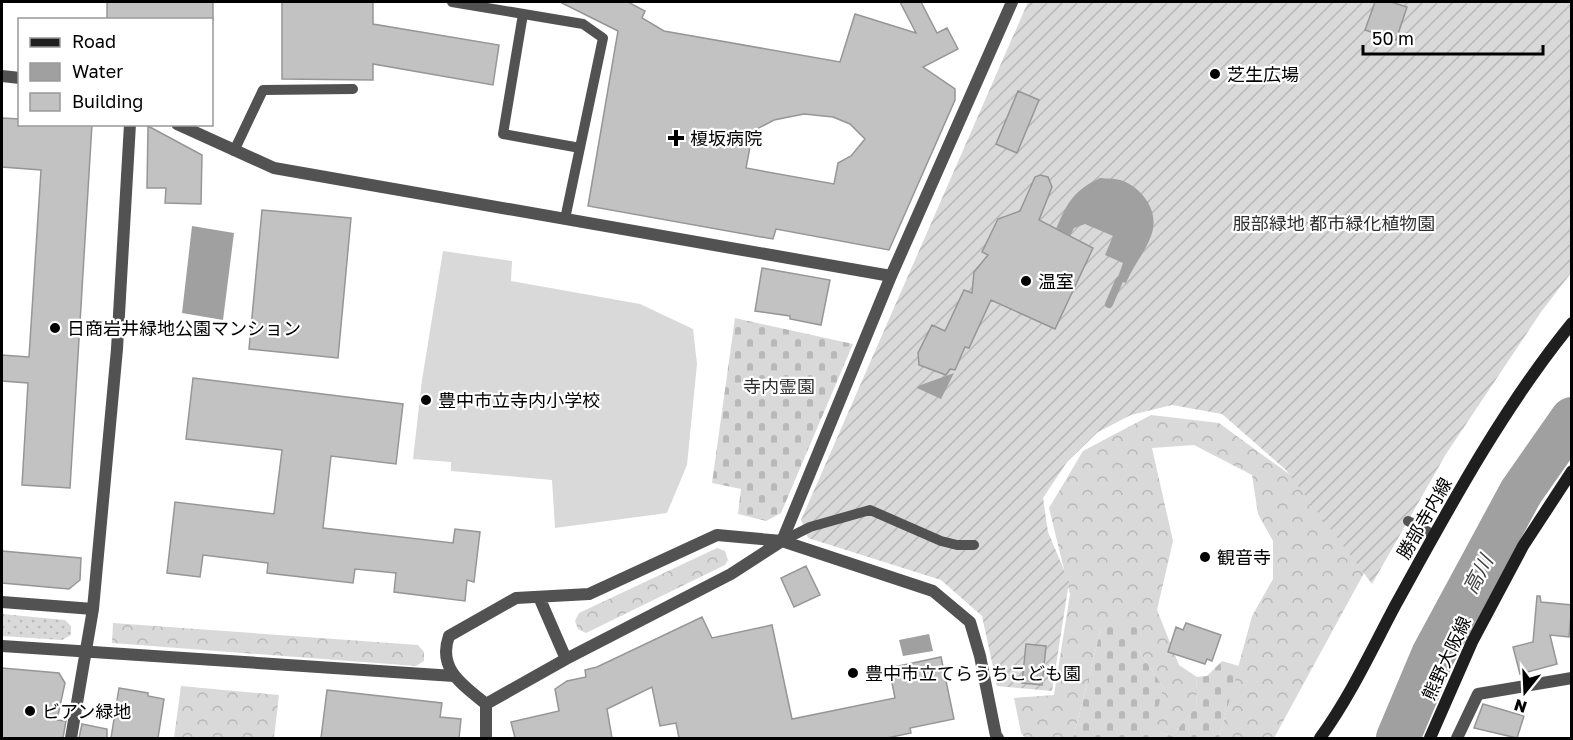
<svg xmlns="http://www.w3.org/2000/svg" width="1573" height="740" font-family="'Golos Text','Noto Sans JP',sans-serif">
	<defs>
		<pattern id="grass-dots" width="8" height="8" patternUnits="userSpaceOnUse" patternTransform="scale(1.5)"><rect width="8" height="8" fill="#d9d9d9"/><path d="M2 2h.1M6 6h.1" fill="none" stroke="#b8b8b8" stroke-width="1.8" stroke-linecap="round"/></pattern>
		<pattern id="forest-crowns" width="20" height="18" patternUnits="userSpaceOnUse" patternTransform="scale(1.5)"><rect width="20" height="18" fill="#d9d9d9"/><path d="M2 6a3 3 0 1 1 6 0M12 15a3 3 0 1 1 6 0" fill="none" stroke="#b8b8b8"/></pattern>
		<pattern id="cemetery-stones" width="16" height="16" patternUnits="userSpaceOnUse" patternTransform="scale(1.5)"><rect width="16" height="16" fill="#d9d9d9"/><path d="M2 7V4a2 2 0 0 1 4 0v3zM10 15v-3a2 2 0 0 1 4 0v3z" fill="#b8b8b8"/></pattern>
		<pattern id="garden-furrows" width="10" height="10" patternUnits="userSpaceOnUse" patternTransform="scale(1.5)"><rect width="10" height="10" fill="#d9d9d9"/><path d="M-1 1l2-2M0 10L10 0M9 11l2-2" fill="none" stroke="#b8b8b8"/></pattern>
	</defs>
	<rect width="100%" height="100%" fill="#fff"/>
	<path fill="url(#grass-dots)" d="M2 614 65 620 71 626V635L62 640 2 636Z"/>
	<path fill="url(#forest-crowns)" d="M1151 415 1219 423 1352 520 1369 564 1274 738H1219L1252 616 1273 579V541L1258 514 1252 475 1194 445 1152 448 1173 541 1157 610 1179 665 1197 677 1196 707 1172 736 1152 730 1163 687 1139 651 1101 629 1073 738H1025L1021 733 1014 698 1054 695 1070 594 1049 508 1083 451Z
		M717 548 725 551 728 560 725 565 586 633 578 629 575 621 579 613Z
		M113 623 418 645 424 652V661L416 666 112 643Z
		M181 686 279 695 274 738H174Z"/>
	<path fill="url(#cemetery-stones)" d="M735 318 853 344 781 513 766 521 738 514 741 489 712 483Z
		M1113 623 1139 628V651L1163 687 1153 730 1172 736 1196 707 1197 677 1207 676 1222 661 1239 666 1219 738H1073L1101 629Z"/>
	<path fill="url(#garden-furrows)" d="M1028 2H1571V273L1541 312 1446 454 1372 584 1286 470 1222 414 1172 405 1131 415 1098 432 1067 462 1043 498 1048 532 1069 582 1052 691 997 686 982 616 941 580 808 538 801 520Z"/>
	<path fill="#d9d9d9" d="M443 251 512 261 511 281 640 304 693 329 697 364 687 465 667 513 555 528 552 480 451 471V462L413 459 422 380Z"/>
	<path fill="#a0a0a0" d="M1100 178C1107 179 1116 178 1123 181 1141 188 1157 208 1153 229 1149 248 1133 265 1126 283L1117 280 1123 263 1105 255 1113 236 1085 224 1074 228 1070 236 1056 229C1067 203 1074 190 1100 178Z
		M192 226 234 233 223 320 182 313Z
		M954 373 941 399 917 388 918 386Z
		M929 634 933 651 903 656 899 640Z"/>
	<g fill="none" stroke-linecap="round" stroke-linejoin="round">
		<path stroke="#a0a0a0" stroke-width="8" d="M1109 304 1119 281"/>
		<path stroke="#a0a0a0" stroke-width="44" d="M1398 738 1433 655 1521 492 1572 419"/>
	</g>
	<path fill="#c2c2c2" stroke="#969696" stroke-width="1.5" fill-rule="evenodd" d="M107 2H213V20H107Z
		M282 2H373V24L499 45 493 85 373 64V80L282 79Z
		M560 2H628L645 11 642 18 664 31 840 62 855 14 916 33 900 2H921L937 33 947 28 958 49 923 67 955 89V100L889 250 776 229 773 239 588 206 618 31ZM804 114 833 117 850 124 865 139 851 156 838 163 834 184 746 168 753 131 774 120Z
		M1375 2H1391L1407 7 1396 40 1365 30Z
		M1018 91 1039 100 1017 153 996 144Z
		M2 118 20 119V124H92L70 488 22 485 28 383 2 381V355L29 357 41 170 2 167Z
		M148 126 202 155 201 204 165 203 166 188H147Z
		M1040 175 1048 177 1052 187 1039 220 1093 248 1055 329 991 300 969 348 965 347 955 370 950 369 946 375 919 365 918 353 932 325 945 331 964 290 972 293 974 272 988 255 982 252 998 219 1020 211 1035 177Z
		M262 210 351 218 338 358 249 349Z
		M762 268 830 280 821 325 790 319V316L755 311Z
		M193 378 403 404 396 464 331 456 323 528 453 543 455 529 480 532 474 582 467 580 465 601 394 592 396 573 355 569 353 583 267 573 268 563 203 555 200 577 167 573 175 502 274 514 282 450 186 439Z
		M2 551 81 558 80 580 69 589 2 583Z
		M806 566 820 595 794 607 781 578Z
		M1537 596H1540L1541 602 1572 605 1569 637 1550 635 1557 664 1520 674 1513 647 1533 642Z
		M702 617 712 638 772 625 792 719 895 698 889 668 941 657 954 719 910 728 911 733 887 738H679L676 723 660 726 652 687 607 709 612 738H515L511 722 559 711 555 689 567 681 586 677 585 670 597 667Z
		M1186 623 1221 635 1212 661 1207 659 1205 664 1168 652 1176 627 1183 630Z
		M1026 644 1046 646 1042 685 1022 683Z
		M2 668 59 673 65 683 57 720 66 721 63 738H2Z
		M119 688 148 693V696L164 699 158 738H111Z
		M327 690 442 703 440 717 461 719 459 738H321Z
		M1483 704 1524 716 1517 738 1474 728Z
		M82 724 107 729V738H79Z"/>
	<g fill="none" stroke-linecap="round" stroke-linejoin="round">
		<path stroke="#525252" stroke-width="10" d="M452 2 583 24 603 38 565 219
			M523 14 503 134 580 148
			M234 151 263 90 353 89
			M1408 521 1434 535
			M782 541 810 527 870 510 941 541 957 545H974"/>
		<path stroke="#525252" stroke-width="12" d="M2 76 20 78
			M177 124 274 168 891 276
			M539 597 566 659
			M2 602 93 609
			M2 646 454 676
			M486 704V738
			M71 738 93 609 117 349 130 124
			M998 738 996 736 980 656 970 622 933 591 782 541 717 535 589 594 516 598 449 636C437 669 463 685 486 704L566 659 731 574 782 541 891 276 1012 2
			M1457 738 1478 694 1572 678"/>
		<path stroke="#1f1f1f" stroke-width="12" d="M1320 738C1350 697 1372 649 1396 604 1449 508 1502 409 1572 323
			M1430 738 1472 642 1523 546 1572 471"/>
	</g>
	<g fill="#000" stroke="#fff" stroke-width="2">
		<circle cx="1215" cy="74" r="6"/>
		<path d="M673 129h6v6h6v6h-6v6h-6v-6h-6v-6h6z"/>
		<circle cx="1026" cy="281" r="6"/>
		<circle cx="55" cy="328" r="6"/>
		<circle cx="426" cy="400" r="6"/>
		<circle cx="1205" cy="557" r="6"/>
		<circle cx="853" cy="673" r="6"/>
		<circle cx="30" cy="711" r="6"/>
	</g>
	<g text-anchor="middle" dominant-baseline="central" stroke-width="4.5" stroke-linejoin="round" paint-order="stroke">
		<g font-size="18" fill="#000" stroke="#fff" text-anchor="start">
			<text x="1227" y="74">芝生広場</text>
			<text x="690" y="138">榎坂病院</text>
			<text x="1038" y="281">温室</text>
			<text x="67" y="328">日商岩井緑地公園マンション</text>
			<text x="438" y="400">豊中市立寺内小学校</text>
			<text x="1217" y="557">観音寺</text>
			<text x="865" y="673">豊中市立てらうちこども園</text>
			<text x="42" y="711">ビアン緑地</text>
		</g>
		<g font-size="18" fill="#303030" stroke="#fff">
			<text x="1334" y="223">服部緑地 都市緑化植物園</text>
			<text x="779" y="386">寺内霊園</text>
		</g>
		<g font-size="18" fill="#000" stroke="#fff">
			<text transform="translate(1424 518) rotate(-60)">勝部寺内線</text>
			<text transform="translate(1446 658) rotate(-65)">熊野大阪線</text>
		</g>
		<g font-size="20" font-style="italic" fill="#414141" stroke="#fff">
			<text transform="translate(1477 574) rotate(-62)">高川</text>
		</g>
	</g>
	<rect width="1573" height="740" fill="none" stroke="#000000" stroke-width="6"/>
	<rect x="18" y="18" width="195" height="108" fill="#ffffff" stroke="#999999" stroke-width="1.5"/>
	<rect x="30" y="38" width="30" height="9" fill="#1f1f1f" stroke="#999999" stroke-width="1.5"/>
	<text x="72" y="48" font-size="18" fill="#000000">Road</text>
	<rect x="30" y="63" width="30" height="18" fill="#a0a0a0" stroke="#999999" stroke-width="1.5"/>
	<text x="72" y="78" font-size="18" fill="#000000">Water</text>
	<rect x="30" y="93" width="30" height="18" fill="#c2c2c2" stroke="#999999" stroke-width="1.5"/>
	<text x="72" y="108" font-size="18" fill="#000000">Building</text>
	<g transform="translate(1525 692) rotate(198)" stroke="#ffffff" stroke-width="4.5" paint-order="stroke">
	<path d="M0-4.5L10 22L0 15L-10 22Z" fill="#000000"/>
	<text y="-9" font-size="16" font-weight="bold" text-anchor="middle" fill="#000000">N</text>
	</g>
	<path d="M1363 45v9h180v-9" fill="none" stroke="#000000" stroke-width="3"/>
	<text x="1372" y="45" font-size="18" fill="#000000" stroke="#ffffff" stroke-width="4.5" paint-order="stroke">50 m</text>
</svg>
